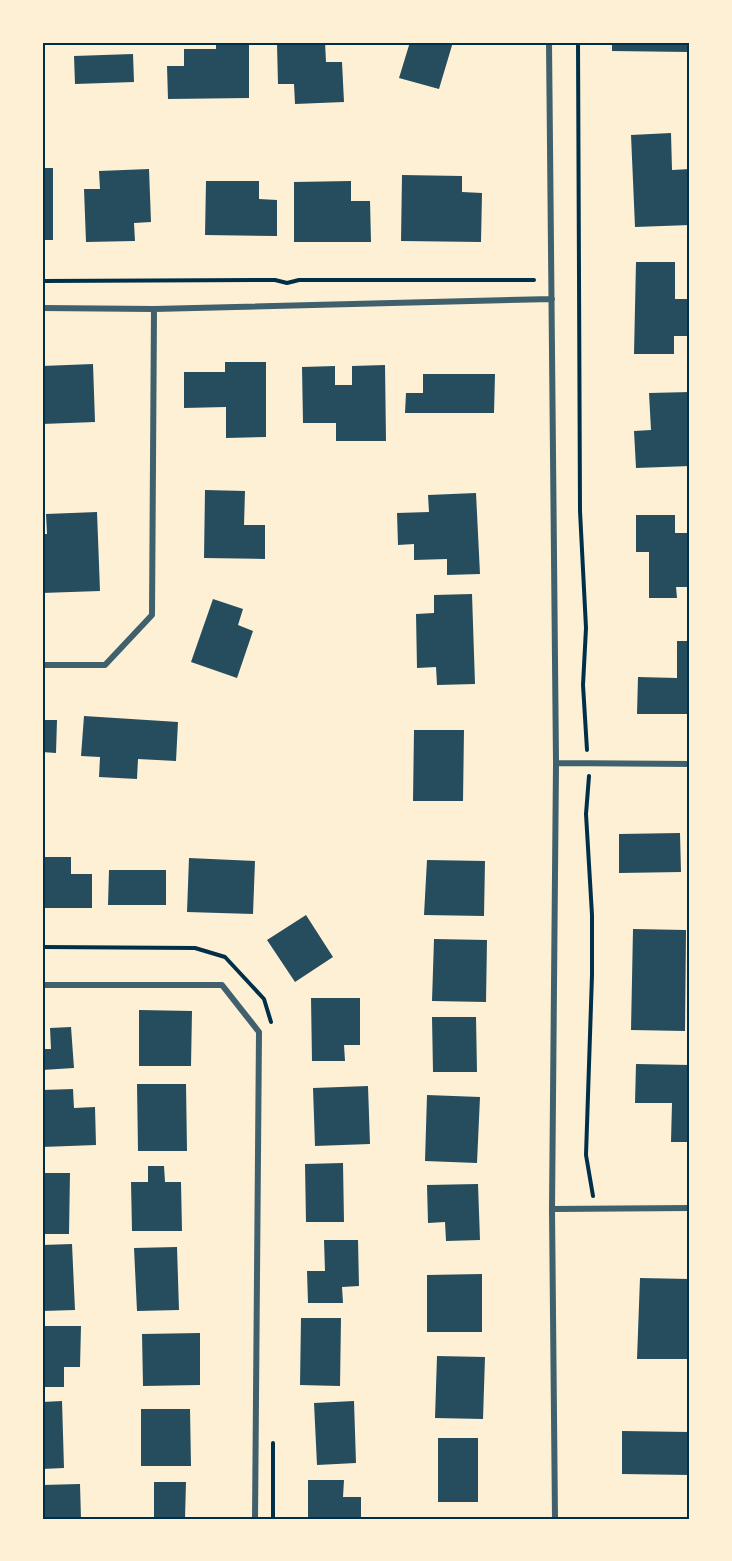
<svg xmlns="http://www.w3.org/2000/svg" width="732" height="1561" font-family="Rubik,sans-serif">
	<rect width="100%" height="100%" fill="#fdf0d5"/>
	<path fill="#264d5e" d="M216 42H249V98L168 99 167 66H184V49H216Z
		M325 42 326 62H342L344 102 295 104 294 84H278L277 44Z
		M410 42H453L439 89 399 78Z
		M612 42H690V52L612 51Z
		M133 54 134 82 75 84 74 56Z
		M671 133 672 170 690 169V225L635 227 631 135Z
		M42 168H53V240H42Z
		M149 169 151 222 134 223 135 241 86 242 84 189H100L99 171Z
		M402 175 462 176V192L482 193 481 242 401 241Z
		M206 181H259V199L277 200V236L205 235Z
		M351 181V201H370L371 242H294V182Z
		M636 262H675V299H690V336H674V354H634Z
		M225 362H266V437L226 438V407L184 408V372H225Z
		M93 364 95 422 42 424V366Z
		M385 365 386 441H336V423H303L302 367 335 366V385H352V366Z
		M423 374H495L494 413H405L406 393H423Z
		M690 392V466L636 468 634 431 651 430 649 393Z
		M205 490 245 491 244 525H265V559L204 558Z
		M476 493 480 574 447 575V559L414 560V544L398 545 397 513 429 512 428 495Z
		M97 512 100 591 42 593V534H47L46 514Z
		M636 515H675V533H690V587H676L677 598H649V552H636Z
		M472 594 475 684 437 685 436 667 417 668 416 614 434 613V595Z
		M213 599 243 609 238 625 253 631 237 678 191 662Z
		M677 641H690V714H637L638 677 677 678Z
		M84 716 178 722 176 761 138 759 137 779 99 777 100 757 81 756Z
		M42 720H57L56 753 42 752Z
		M414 730H464L463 801H413Z
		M680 833 681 872 619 873V834Z
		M42 857H71V874H92V908H42Z
		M189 858 255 861 253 914 187 912Z
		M427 860 485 861 484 916 424 915Z
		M109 870H166V905H108Z
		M306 915 333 957 295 982 267 940Z
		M633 929 686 930 685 1031 631 1030Z
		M434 939 487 940 486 1002 432 1001Z
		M311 998H360V1045H344L345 1061H312Z
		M139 1010 192 1011 191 1066H139Z
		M432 1017H476L477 1072H433Z
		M71 1027 74 1068 42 1070V1049H51L50 1028Z
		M636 1064 690 1065V1142H671L672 1103H635Z
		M137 1084H186L187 1151H138Z
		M368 1086 370 1144 315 1146 313 1088Z
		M73 1089 74 1108 95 1107 96 1145 42 1147V1090Z
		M427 1095 480 1097 477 1163 425 1161Z
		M343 1163 344 1222H306L305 1164Z
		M148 1166H164L165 1182H181L182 1231H132L131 1182H148Z
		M42 1173H70L69 1234H42Z
		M478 1184 480 1240 446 1241 445 1222 428 1223 427 1185Z
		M324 1240H358L359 1286 342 1287 343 1303H308L307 1271H325Z
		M72 1244 75 1310 42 1311V1245Z
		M177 1247 179 1310 137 1311 134 1248Z
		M482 1274V1332H427V1275Z
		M640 1278 690 1279V1359H637Z
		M301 1318H341L340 1386 300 1385Z
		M42 1326H81L80 1367H64V1387H42Z
		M200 1333V1385L143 1386 142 1334Z
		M437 1356 485 1357 483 1419 435 1418Z
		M62 1401 64 1468 42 1469V1402Z
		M354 1401 356 1463 317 1465 314 1403Z
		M141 1409H190L191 1466H141Z
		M622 1431 690 1432V1475L622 1474Z
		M438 1438H478V1502H438Z
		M308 1480H344L343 1497H361V1519H308Z
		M154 1482H186L185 1519H154Z
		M80 1484 81 1519H42V1485Z"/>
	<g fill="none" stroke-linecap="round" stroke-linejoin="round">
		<path stroke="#003049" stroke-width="4" d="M578 42 580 511 586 628 583 685 587 750
			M42 281 275 280 287 283 299 280H534
			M589 776 586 814 592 915V975L586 1155 593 1196
			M42 947 195 948 225 957 264 999 271 1022
			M273 1443V1519"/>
		<path stroke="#3f606c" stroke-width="6" d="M549 42 556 763 552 1209 555 1519
			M42 308 154 309 552 299
			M42 665H105L152 615 154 309
			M556 763 690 764
			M42 985H222L259 1032 255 1519
			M552 1209 690 1208"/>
	</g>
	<rect width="732" height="1561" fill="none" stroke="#fdf0d5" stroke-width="87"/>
	<rect x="44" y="44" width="644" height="1474" fill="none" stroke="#003049" stroke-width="2"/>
</svg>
